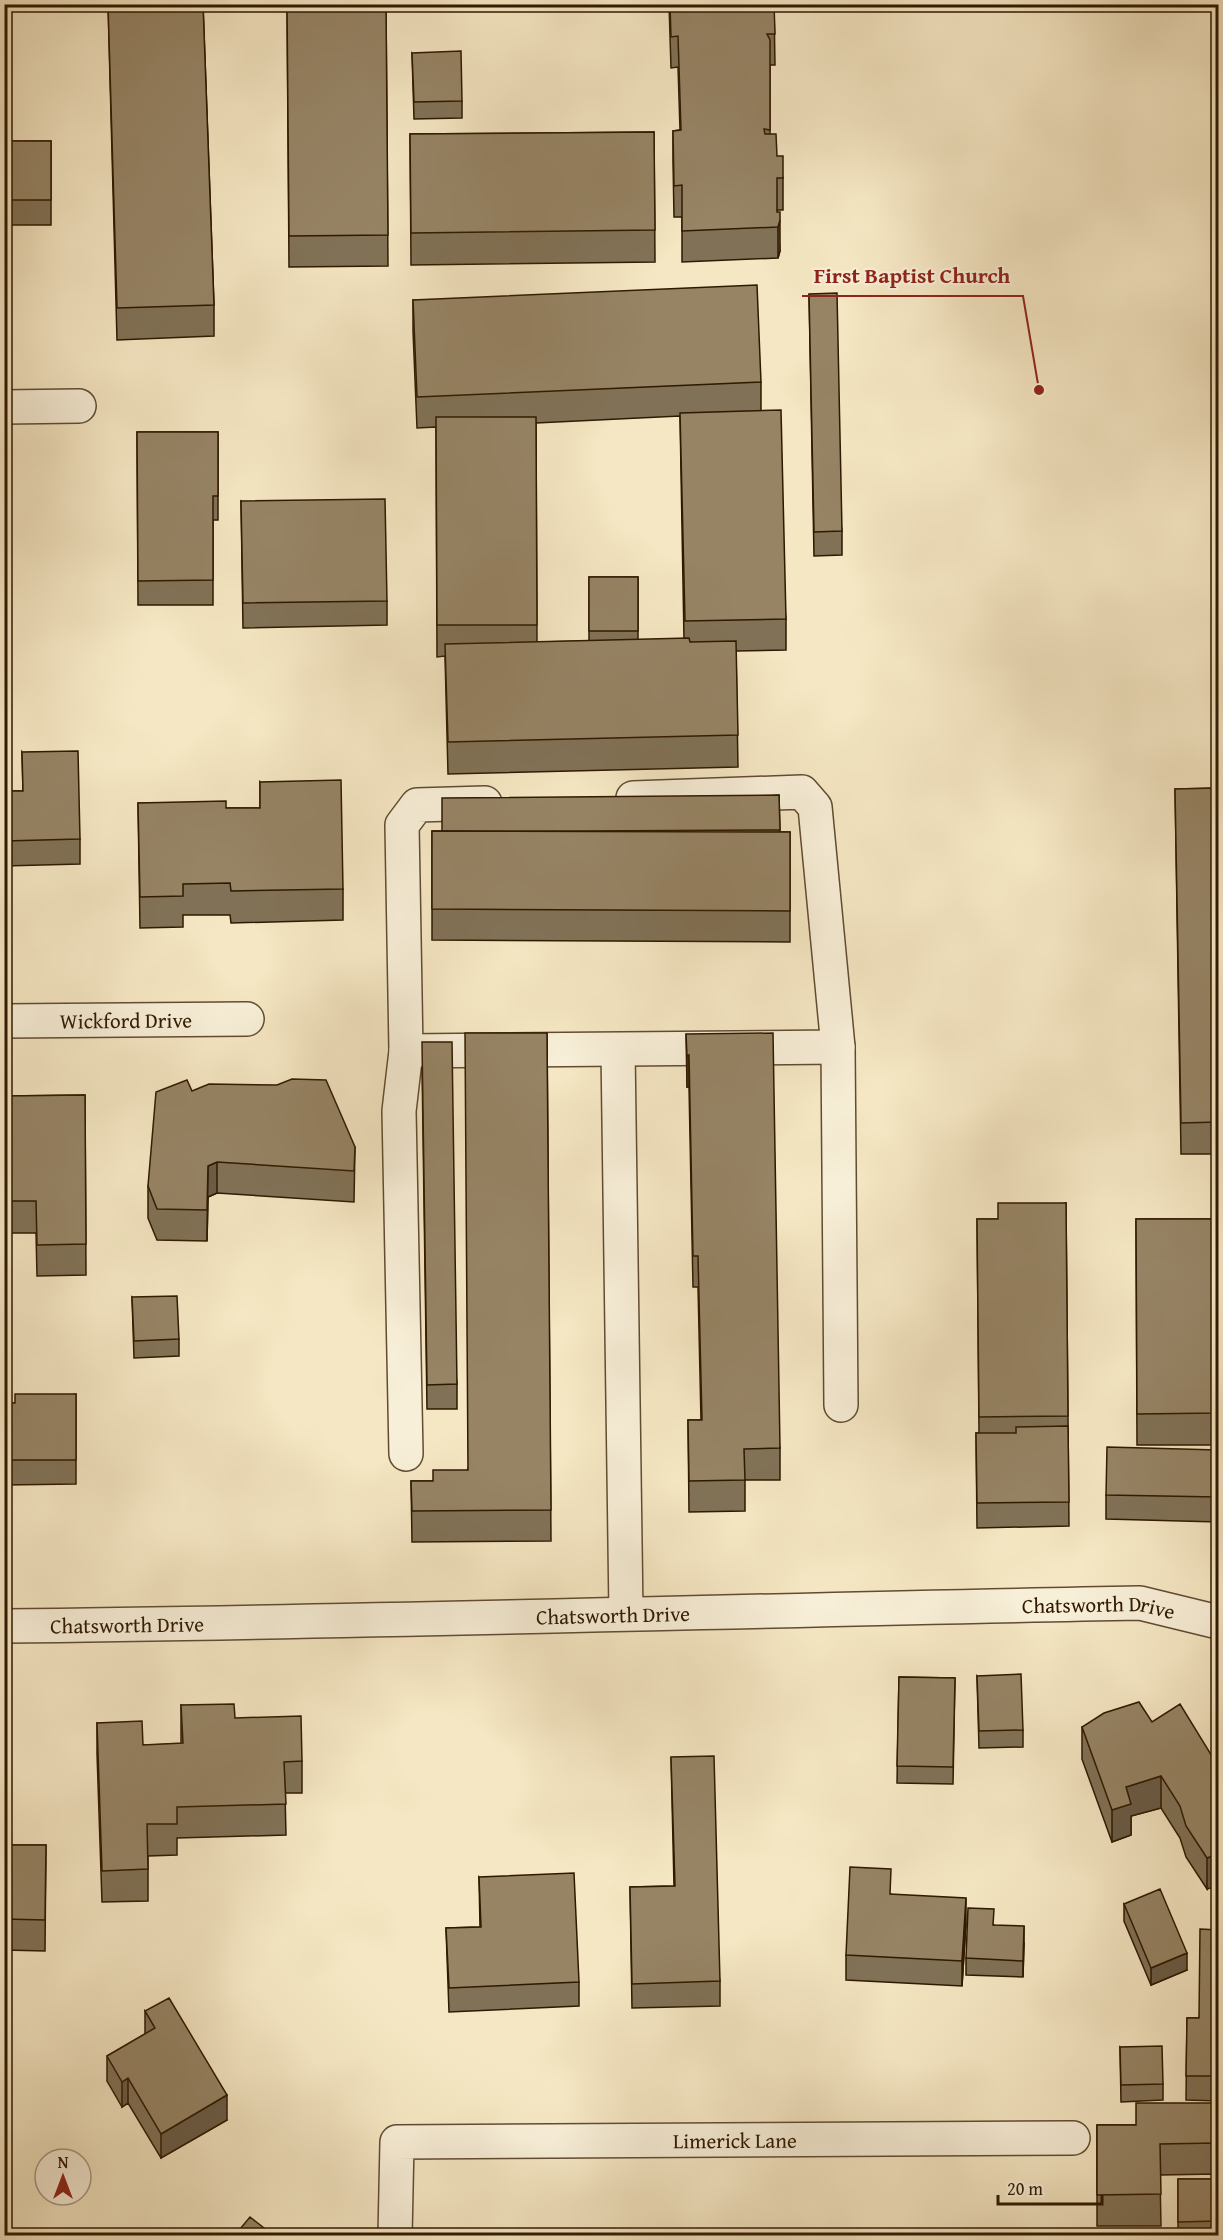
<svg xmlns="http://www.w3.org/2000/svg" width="1223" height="2240" font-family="'Gentium Book Plus',serif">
	<rect width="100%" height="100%" fill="#f5e7c3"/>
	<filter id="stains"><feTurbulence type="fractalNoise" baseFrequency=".00333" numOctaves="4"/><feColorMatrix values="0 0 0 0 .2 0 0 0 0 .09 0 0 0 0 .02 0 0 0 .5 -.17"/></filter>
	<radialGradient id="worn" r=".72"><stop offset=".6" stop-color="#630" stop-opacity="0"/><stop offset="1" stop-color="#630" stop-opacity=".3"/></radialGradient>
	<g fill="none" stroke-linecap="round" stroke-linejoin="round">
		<g stroke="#604c31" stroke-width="36">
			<g id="minor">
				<path d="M4 407 79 406"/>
				<path id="s1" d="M4 1021 247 1019"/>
				<path d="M838 1047 841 1405"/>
				<path d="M618 1050 626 1613"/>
				<path d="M406 1051 838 1047 815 807 802 792 633 798"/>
				<path d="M406 1454 399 1111 406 1051 402 825 417 805 485 803"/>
				<path id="s2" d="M4 1626C383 1622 761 1610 1140 1603L1218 1622"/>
				<path id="s3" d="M395 2236 397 2142 1073 2138"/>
			</g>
		</g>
		<use href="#minor" stroke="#f8efd8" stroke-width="33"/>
	</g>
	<path fill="#817257" stroke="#2f1900" stroke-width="1.5" fill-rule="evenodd" d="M108 4H203L214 305V336L117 340Z
		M287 4H386L388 266 289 267Z
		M669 4H774L775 65H770V134L783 178V210H777L780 251 778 258 682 262V217H674L673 162V131L680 130 678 67 671 68Z
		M412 53 462 101V118L414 119Z
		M654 132 655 262 411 265 410 134Z
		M4 141H51V225H4Z
		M809 294 842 531V555L814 556Z
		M413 300 761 382V411L786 619V650L736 651 738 767 448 774 445 656 437 657 436 427 417 428 413 331ZM680 416 684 639 638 640V577H589V641L537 642 536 423Z
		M137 432H218V520H213V605H138Z
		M241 501 387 601V625L243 628Z
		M22 752 80 839V864L4 866V791H23Z
		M260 782 343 889V920L231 923 230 915H183V927L140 928 138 803 226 808H260Z
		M1218 788V1154H1181L1175 789Z
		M779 795 780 832H790V942L432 940V831H442Z
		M547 1033 551 1541 412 1542 411 1481H433L468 1470Z
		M686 1034 780 1448V1480H745V1511L689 1512 688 1420H701L698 1287H693L689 1087H687Z
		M422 1066 457 1384V1409H427Z
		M192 1091 355 1147 354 1202 217 1193 208 1197 207 1241 157 1240 148 1218V1186Z
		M85 1095 86 1275 37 1276 36 1233H4V1096Z
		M1066 1203 1069 1526 977 1528 976 1433H979L977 1219H998Z
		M1136 1219H1218V1445H1137Z
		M132 1297 179 1339V1356L134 1358Z
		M76 1394V1484L4 1485V1403H15Z
		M1218 1450V1522L1106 1519V1495Z
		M977 1676 1023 1730V1747L979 1748Z
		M899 1677 955 1678 953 1784 897 1783Z
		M181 1705 235 1718 302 1761V1793H285L286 1835 177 1838V1855L148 1856V1901L102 1902 97 1754V1723L143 1745 181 1744Z
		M1152 1722 1218 1766 1207 1889 1186 1857 1180 1838 1161 1808 1131 1816V1835L1112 1842 1082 1759V1727Z
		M671 1757 720 1981V2006L632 2008 630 1887 674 1886Z
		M4 1808 9 1845H46L45 1951 4 1950Z
		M479 1877 579 1982V2006L449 2012 446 1928 480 1927Z
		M891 1894 966 1923 962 1986 846 1980V1955Z
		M1124 1904 1187 1970 1151 1985 1124 1921Z
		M994 1925 1024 1943 1023 1977 966 1975V1958Z
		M1218 1930V2101L1186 2100 1187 2018H1199Z
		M145 2011 227 2120 161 2158 128 2103 122 2107 107 2081V2056L145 2034Z
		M1120 2047 1163 2084V2100L1121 2102Z
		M1218 2103V2235H1178V2179H1216V2174L1160 2175 1161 2226H1097V2125H1136Z"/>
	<path fill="#695c47" stroke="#2f1900" stroke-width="1.5" d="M780 220V251L778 258V227Z
		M689 1055V1087H687V1056Z
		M217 1162V1193L208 1197 207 1241 208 1166Z
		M1161 1776V1808L1131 1816V1835L1112 1842V1810L1126 1787Z
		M1218 1854V1886L1207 1889V1858Z
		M966 1898V1923L962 1986V1961Z
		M1024 1926V1943L1023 1977V1961Z
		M1187 1953V1970L1151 1985V1968Z
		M128 2078V2103L122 2107V2082Z
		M227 2095V2120L161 2158V2134Z"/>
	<path fill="#968465" stroke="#2f1900" stroke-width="1.5" d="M108 4H203L214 305 117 308Z
		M287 4H386L388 235 289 236Z
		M670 4H774L775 34H767L770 40V130L764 129 765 134H776L777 156H783V178H777V212H780V220L778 227 682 231V185L674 186 673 131 681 130 678 36 671 37Z
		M461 51 462 101 414 102 412 53Z
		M654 132 655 230 411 233 410 134Z
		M4 141H51V200H4Z
		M757 285 761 382 417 397 413 300Z
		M837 293 842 531 814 532 809 294Z
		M781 410 786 619 685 621 680 413Z
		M436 417H536L537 625H437Z
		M137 432H218V496H213V580L138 581Z
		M385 499 387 601 243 603 241 501Z
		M589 577H638V631H589Z
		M689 638 690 642 736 641 738 735 448 742 445 644Z
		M78 751 80 839 4 841V791H23L22 752Z
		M341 780 343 889 231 891 230 883 183 884V896L140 897 138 803 226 801V808H260V782Z
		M1218 788V1122L1181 1123 1175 789Z
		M779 795 780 830 584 831H442V798Z
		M432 831 790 832V911L432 909Z
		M465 1033H547L551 1510 412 1511 411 1481H433V1470H468Z
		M773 1033 780 1448 744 1449 745 1480 689 1481 688 1420H702L698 1256H693L689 1055 687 1056 686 1034Z
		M422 1042H452L457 1384 427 1385Z
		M292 1079 326 1080 355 1147 354 1171 217 1162 208 1166 207 1210 157 1209 148 1186 156 1092 187 1080 192 1091 209 1084 277 1085Z
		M85 1095 86 1244 37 1245 36 1201H4V1096Z
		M998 1203H1066L1068 1416 979 1417 977 1219H998Z
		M1136 1219H1218V1413L1137 1414Z
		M177 1296 179 1339 134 1341 132 1297Z
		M15 1394H76V1460H4V1403H15Z
		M1068 1426 1069 1502 977 1503 976 1433H1016V1427Z
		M1107 1447 1218 1450V1497L1106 1495Z
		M1021 1674 1023 1730 979 1731 977 1676Z
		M899 1677 955 1678 953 1767 897 1766Z
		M1139 1702 1152 1722 1180 1704 1218 1766V1854L1207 1858 1186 1826 1180 1806 1161 1776 1126 1787 1131 1804 1112 1810 1082 1727 1104 1713Z
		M234 1704 235 1718 301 1716 302 1761 284 1762 286 1804 177 1807V1824H147L148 1869 102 1871 97 1723 142 1721 143 1745 183 1743 181 1705Z
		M714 1756 720 1981 632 1984 630 1887 675 1886 671 1757Z
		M4 1808H9L8 1845H46L45 1920 4 1919Z
		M850 1867 891 1869 890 1894 966 1898 962 1961 846 1955Z
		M574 1873 579 1982 449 1988 446 1928 481 1927 479 1877Z
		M1160 1889 1187 1953 1151 1968 1124 1904Z
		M968 1908 994 1909 993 1925 1024 1926 1023 1961 966 1958Z
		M1200 1929 1218 1930V2076H1186L1187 2018H1199Z
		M169 1998 227 2095 161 2134 128 2078 122 2082 107 2056 155 2028 145 2011Z
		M1162 2046 1163 2084 1121 2085 1120 2047Z
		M1136 2103H1218V2221L1178 2222V2179H1216V2143L1160 2144 1161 2194 1097 2195V2125H1136Z
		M250 2217 273 2235H235Z"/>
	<g text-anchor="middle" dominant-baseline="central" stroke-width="4.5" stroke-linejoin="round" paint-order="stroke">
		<g font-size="21" fill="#2f1900" stroke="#f8efd8">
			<text stroke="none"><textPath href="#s1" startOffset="122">Wickford Drive</textPath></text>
			<text stroke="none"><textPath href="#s2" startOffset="1095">Chatsworth Drive</textPath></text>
			<text stroke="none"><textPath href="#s2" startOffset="609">Chatsworth Drive</textPath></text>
			<text stroke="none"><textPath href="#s2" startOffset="123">Chatsworth Drive</textPath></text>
			<text stroke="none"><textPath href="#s3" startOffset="432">Limerick Lane</textPath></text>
		</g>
	</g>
	<path fill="none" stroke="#8f2418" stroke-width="2" d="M1039 390L1023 296H802"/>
	<circle fill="#8f2418" stroke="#f8efd8" stroke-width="2" cx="1039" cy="390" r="6"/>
	<g font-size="22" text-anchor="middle" font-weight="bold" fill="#8f2418" stroke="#f8efd8" stroke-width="4.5" stroke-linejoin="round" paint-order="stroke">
		<text x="912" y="283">First Baptist Church</text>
	</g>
	<rect width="1223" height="2240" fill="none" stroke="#f5e7c3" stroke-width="24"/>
	<rect x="6" y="6" width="1211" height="2228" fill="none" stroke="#2f1900" stroke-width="3"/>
	<rect x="12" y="12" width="1199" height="2216" fill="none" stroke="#2f1900" stroke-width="1.5"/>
	<g transform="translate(63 2177)"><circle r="28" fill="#f8efd8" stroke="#a89982" stroke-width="1.5"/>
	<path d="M0-4.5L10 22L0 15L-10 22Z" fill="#8f2418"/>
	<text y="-9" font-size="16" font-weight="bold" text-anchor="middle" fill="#2f1900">N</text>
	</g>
	<path d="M998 2195v9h104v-9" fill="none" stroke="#2f1900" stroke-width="3"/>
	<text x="1007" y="2195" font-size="18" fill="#2f1900" stroke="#f8efd8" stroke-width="4.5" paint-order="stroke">20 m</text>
	<rect width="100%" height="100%" filter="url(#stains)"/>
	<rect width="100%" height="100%" fill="url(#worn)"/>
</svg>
